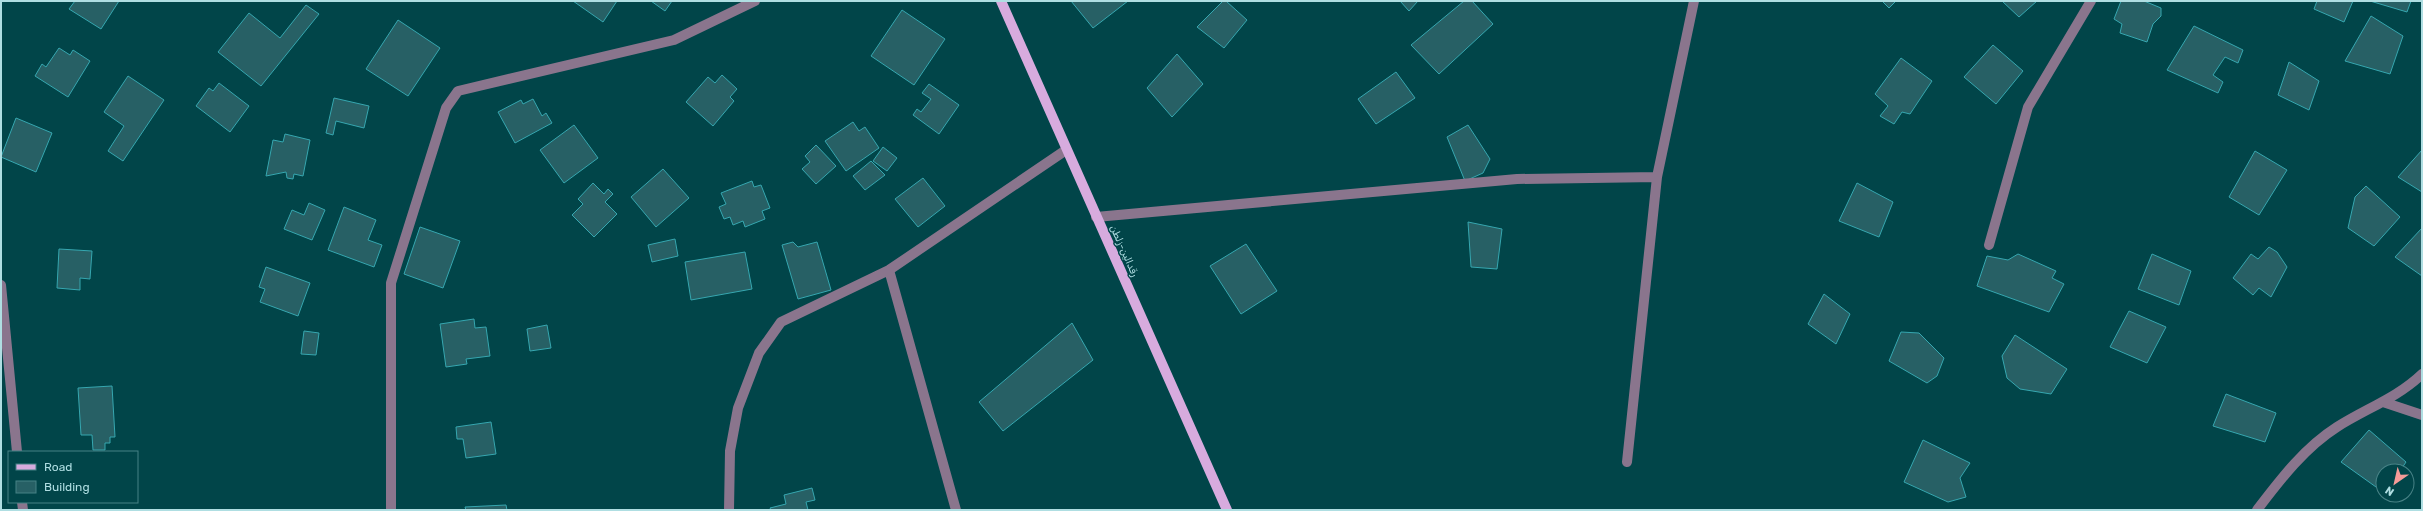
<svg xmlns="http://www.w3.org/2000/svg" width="2423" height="511" font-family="Rubik,Vazirmatn,sans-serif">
	<rect width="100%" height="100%" fill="#014549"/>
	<path fill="#276065" stroke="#36a7b0" d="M75 1H119L101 29 69 9Z
		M573 1H617L603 22Z
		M651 1H672L665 11Z
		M1071 1H1128L1093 28Z
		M1223 1H1226L1247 20 1224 48 1197 27Z
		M1400 1H1418L1409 11Z
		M1464 1H1472L1493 24 1439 74 1411 45Z
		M1882 1H1896L1889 8Z
		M2002 1H2037L2019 17Z
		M2121 1H2144L2161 8V16L2153 24 2147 42 2120 33 2122 24 2114 19Z
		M2317 1H2353L2344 22 2314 9Z
		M2370 1H2411L2407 12Z
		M306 5 319 14 261 86 218 52 249 13 280 38Z
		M902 10 945 39 914 85 871 56Z
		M2371 16 2403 36 2390 74 2345 61Z
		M398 20 440 48 408 96 366 69Z
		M2194 26 2243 50 2238 63 2225 57 2213 75 2223 82 2218 93 2167 70Z
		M1993 45 2023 71 1996 104 1964 77Z
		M59 48 70 55 73 50 90 61 68 97 35 76 42 64 46 67Z
		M1177 54 1203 84 1172 117 1147 88Z
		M1901 58 1932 81 1910 114 1902 112 1894 124 1880 116 1888 106 1875 94Z
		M2289 62 2319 81 2309 110 2278 95Z
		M1396 72 1415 98 1376 124 1358 99Z
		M722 75 737 89 730 97 734 101 713 126 686 102 708 77 715 83Z
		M128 76 164 100 123 161 108 151 124 126 104 112Z
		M219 83 249 106 230 132 196 106 209 88 213 91Z
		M929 84 959 105 939 134 913 115 917 109 921 112 931 99 922 93Z
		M334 98 369 106 364 128 336 121 333 135 326 133Z
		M533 99 542 116 546 113 552 123 515 143 498 112 521 100 523 104Z
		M16 118 52 133 36 172 1 157Z
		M853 122 859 131 865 127 879 148 846 171 825 141Z
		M574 125 598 158 564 183 540 150Z
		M1468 125 1490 159 1483 173 1465 181 1447 137Z
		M285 134 310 140 303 176 294 174 293 179 287 178 286 172 266 176 273 140 283 142Z
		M816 145 836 166 816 184 802 169 810 162 805 156Z
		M883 147 897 158 887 171 873 161Z
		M2422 150V192L2398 177Z
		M2255 151 2287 170 2259 215 2229 197Z
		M871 161 885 175 865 190 853 176Z
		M663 169 689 198 656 227 631 197Z
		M923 178 945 206 918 227 895 199Z
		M752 181 754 187 761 185 770 208 762 211 765 219 745 227 743 221 733 225 730 217 724 219 719 207 726 204 721 193Z
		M593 183 604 194 608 189 613 194 605 202 617 214 594 237 572 215 583 204 578 199Z
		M1857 183 1893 202 1879 237 1839 221Z
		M2366 186 2400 217 2374 246 2348 228 2355 197Z
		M309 203 325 210 312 240 284 229 292 210 304 215Z
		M344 207 376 220 368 240 382 245 374 267 328 250Z
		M1468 222 1502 229 1497 269 1471 267Z
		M420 227 460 241 443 288 404 274Z
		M2422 228V276L2395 257Z
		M675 239 678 256 652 262 648 245Z
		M793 242 798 247 817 242 831 290 798 299 782 245Z
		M1246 244 1277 291 1241 314 1210 266Z
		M2269 247 2277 252 2287 267 2271 297 2259 288 2253 295 2233 278 2251 254 2258 259Z
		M59 249 92 251 90 279 80 278V290L57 288Z
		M745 252 752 289 691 300 685 262Z
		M2018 254 2056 271 2052 278 2064 284 2049 312 1977 286 1987 256 2008 260Z
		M2152 254 2191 271 2179 305 2138 289Z
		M266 267 310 283 298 316 260 302 265 289 259 287Z
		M1824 294 1850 314 1836 344 1808 324Z
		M2129 311 2166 327 2147 363 2110 347Z
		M474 319 475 328 486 327 490 356 466 359 467 364 446 367 440 324Z
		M1072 323 1093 360 1003 431 979 402Z
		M547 325 551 348 530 351 527 329Z
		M304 331 319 333 316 355 301 354Z
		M1901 332 1919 333 1944 358 1937 376 1927 383 1889 361Z
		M2015 335 2067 369 2051 394 2020 389 2007 378 2002 356Z
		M112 386 115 437H110V443H105V450H93L92 435H81L78 388Z
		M2226 394 2276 413 2265 442 2213 426Z
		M491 422 496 454 466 458 463 439H457L456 427Z
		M2369 430 2406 462 2400 471H2383V492L2341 462Z
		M1923 440 1970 463 1960 478 1966 497 1948 502 1904 482Z
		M812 488 815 500 806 502 808 510H771L770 508 786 504 784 495Z
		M506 505 507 510H466L465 507Z"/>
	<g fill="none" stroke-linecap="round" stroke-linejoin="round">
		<path stroke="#8a758d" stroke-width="10" d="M1096 217 1517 179 1657 177
			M1989 245 2028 107 2091 1
			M889 270 956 510
			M1 285 17 452
			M2383 402 2422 415
			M1627 462 1657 177 1694 1
			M22 502 23 510
			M391 510V283L446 108 458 91 674 40 755 1
			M729 510 730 451 738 408 759 353 781 322 889 270 1066 150
			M2257 510C2280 480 2304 448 2337 427 2365 409 2397 398 2422 374"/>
		<path stroke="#d7abde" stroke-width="10" d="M1001 1 1227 510"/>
	</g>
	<g text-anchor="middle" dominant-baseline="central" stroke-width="3" stroke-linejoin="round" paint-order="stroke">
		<g font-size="10" fill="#afdee2" stroke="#014549">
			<text transform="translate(1124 251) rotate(66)">رقدالين-زلطن</text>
		</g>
	</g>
	<rect width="2423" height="511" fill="none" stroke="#afdee2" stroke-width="4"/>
	<rect x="8" y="451" width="130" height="52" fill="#014549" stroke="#478286"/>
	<rect x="16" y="464" width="20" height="6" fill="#d7abde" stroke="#478286"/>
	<text x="44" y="471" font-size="12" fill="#afdee2">Road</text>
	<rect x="16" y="481" width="20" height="12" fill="#276065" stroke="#478286"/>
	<text x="44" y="491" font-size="12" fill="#afdee2">Building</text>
	<g transform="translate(2395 483) rotate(214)"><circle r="19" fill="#014549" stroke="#478286"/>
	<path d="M0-3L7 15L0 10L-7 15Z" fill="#f59b98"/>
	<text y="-6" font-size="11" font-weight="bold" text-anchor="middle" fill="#afdee2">N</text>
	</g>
</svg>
